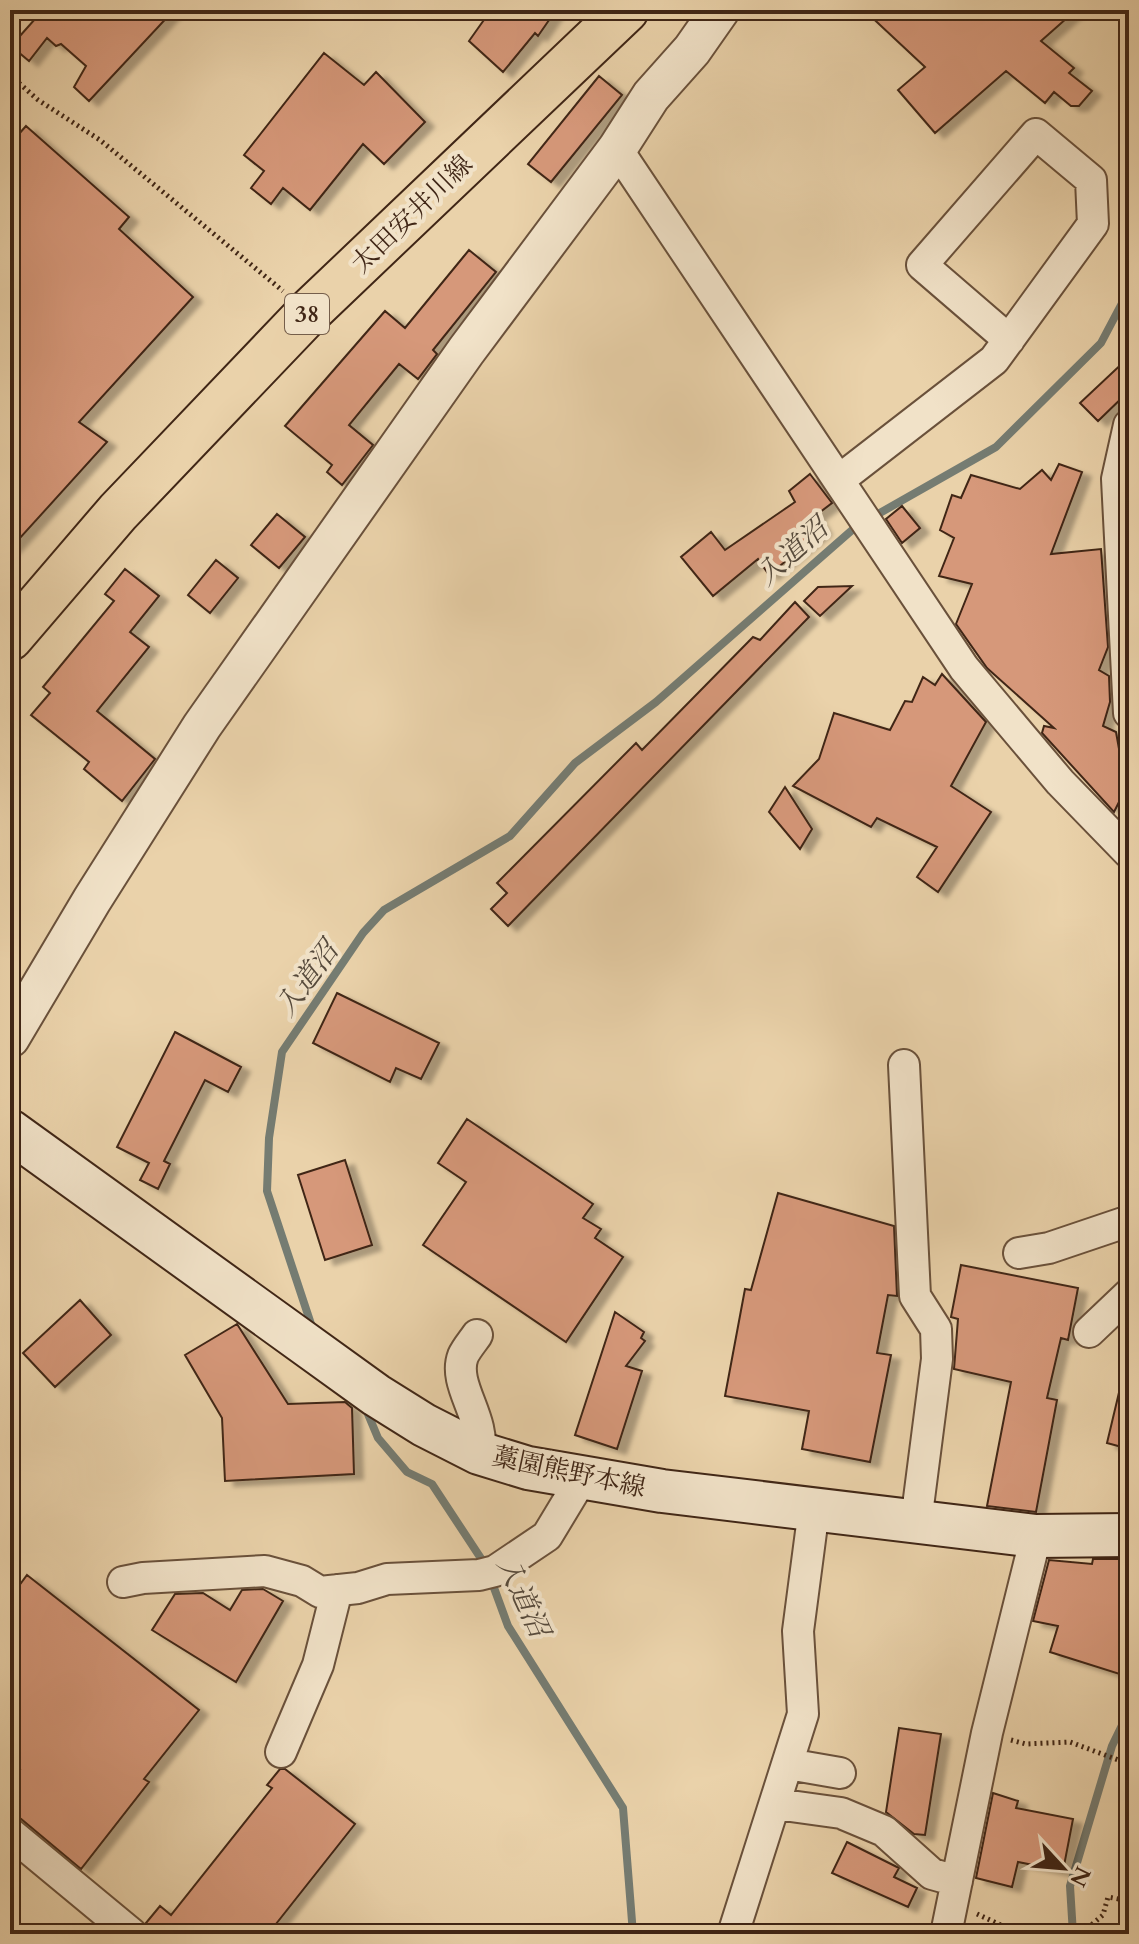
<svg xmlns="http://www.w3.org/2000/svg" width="1139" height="1944" font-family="Cardo,'Noto Serif JP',serif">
	<defs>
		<filter id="shadow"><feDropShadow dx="9" dy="5" stdDeviation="2" flood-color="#0004"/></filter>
	</defs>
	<rect width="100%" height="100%" fill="#ead2aa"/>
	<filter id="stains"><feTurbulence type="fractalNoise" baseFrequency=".0025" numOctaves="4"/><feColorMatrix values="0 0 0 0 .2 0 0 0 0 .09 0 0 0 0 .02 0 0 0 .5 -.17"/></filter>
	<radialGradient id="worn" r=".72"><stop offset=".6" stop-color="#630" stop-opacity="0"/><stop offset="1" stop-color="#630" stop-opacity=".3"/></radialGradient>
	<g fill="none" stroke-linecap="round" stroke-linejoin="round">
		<path stroke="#757c72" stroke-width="8" d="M871 518 996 447 1101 343 1129 290
			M316 1330 312 1327 267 1191 269 1138 282 1052 363 933 384 910 510 836 575 763 656 702 859 524
			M365 1407 378 1438 407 1472 432 1484 486 1566 508 1626 623 1808 633 1934
			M1073 1934 1070 1886 1112 1746 1129 1711"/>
	</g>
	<path fill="#d6987a" stroke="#402616" stroke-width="2" filter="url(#shadow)" d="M43 10H174L89 101 74 87 86 66 61 44 56 46 47 38 29 61 11 46Z
		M491 10H556L538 36 535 33 503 72 469 41Z
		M864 10H1076L1041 41 1074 68 1069 73 1092 91 1079 106H1071L1054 92 1045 103 1006 71 935 133 898 90 925 67Z
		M324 53 364 85 376 72 425 122 384 164 363 144 310 210 283 188 271 204 251 188 264 171 244 155Z
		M599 76 622 95 551 182 528 164Z
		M26 126 129 217 119 229 193 297 79 422 107 442 10 549V144Z
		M469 250 496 272 433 350 437 354 418 379 399 364 349 425 373 445 342 485 327 472 332 465 285 426 385 311 405 328Z
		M1129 357V391L1098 421 1080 403Z
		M1059 464 1082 472 1051 554 1101 549 1108 647 1099 670 1109 676 1110 702 1103 726 1116 732 1126 788 1114 812 1042 733 1044 726 1054 728 987 668 956 624 972 584 939 576 954 538 940 530 952 495 961 498 971 475 1020 489 1042 470 1051 480Z
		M810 474 832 503 815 516 823 530 769 575 758 559 713 596 681 557 711 532 725 550 795 502 789 491Z
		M902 506 920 528 902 543 886 519Z
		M277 514 305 537 279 568 251 545Z
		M216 560 238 578 210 613 188 595Z
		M125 569 159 596 130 632 149 647 97 711 155 759 122 801 84 769 89 762 31 715 50 693 43 687 114 601 105 594Z
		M852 586 820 616 804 601 818 587Z
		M795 602 809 617 508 926 491 909 507 893 497 883 636 743 642 750 753 637 760 640Z
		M942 674 986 722 951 786 991 812 938 892 917 877 937 847 877 818 871 827 793 786 819 759 834 713 890 730 905 701 912 702 923 677 935 685Z
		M785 787 812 829 800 849 769 812Z
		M337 993 439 1043 421 1079 396 1068 390 1082 313 1043Z
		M175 1032 241 1067 228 1092 205 1080 164 1161 170 1164 158 1189 140 1180 149 1163 117 1147Z
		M467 1119 593 1204 583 1218 601 1229 595 1238 623 1257 566 1342 423 1245 466 1182 438 1163Z
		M345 1160 372 1245 325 1260 298 1175Z
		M778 1193 894 1226 897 1296 888 1295 877 1353 891 1355 870 1462 802 1449 809 1411 725 1396 745 1289 751 1290Z
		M961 1265 1078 1288 1068 1340 1061 1338 1047 1398 1057 1400 1036 1512 987 1506 1011 1382 954 1369 958 1319 951 1317Z
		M80 1300 111 1335 55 1387 23 1353Z
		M615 1312 644 1332 641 1338 645 1341 626 1366 642 1371 617 1449 575 1435Z
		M237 1324 288 1404 345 1402 352 1408 354 1474 225 1481 222 1418 185 1355Z
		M1121 1384 1129 1385V1449L1107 1443Z
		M1093 1559H1129V1677L1050 1652 1058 1626 1033 1621 1049 1560 1092 1564Z
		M27 1575 199 1710 144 1779 149 1782 81 1869 21 1819 10 1815V1783L20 1770 10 1762V1598Z
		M263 1589 283 1601 236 1682 152 1630 175 1594 203 1593 230 1610 242 1590Z
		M899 1728 941 1734 925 1835 914 1834 886 1812Z
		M280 1769H285L355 1824 268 1934H155L149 1929 146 1923 160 1906 171 1915 272 1788 267 1785Z
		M993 1793 1018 1801 1016 1808 1073 1819 1063 1871 1018 1862 1012 1887 976 1878Z
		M847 1842 899 1868 894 1877 917 1888 908 1907 832 1873Z"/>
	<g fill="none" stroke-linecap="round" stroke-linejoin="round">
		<g stroke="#6a513b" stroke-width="34">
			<path id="minor" d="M617 149 964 668 1060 782 1129 853
				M1129 425 1117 479 1129 713
				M839 480 994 360 1093 224 1091 180 1036 134 922 265 1009 340
				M904 1065 915 1296 936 1329 937 1359 916 1522
				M1019 1253 1049 1248 1129 1221
				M1089 1332 1129 1294
				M477 1335C473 1341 466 1349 463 1356 452 1385 486 1418 479 1453
				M123 1582 143 1578 265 1571 302 1581 320 1592 358 1588 387 1579 479 1575 495 1571 547 1536 582 1478
				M281 1752 318 1665 337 1590
				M788 1764 840 1773
				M776 1804 841 1813 884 1831 932 1874 957 1881
				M10 1833 132 1934
				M733 1934 803 1714 798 1631 814 1509
				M946 1934 987 1733 1036 1536"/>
		</g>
		<g stroke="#6a513b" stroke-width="42">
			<path id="tertiary" d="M10 1038 92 900 202 726 466 351 617 149 651 96 692 50 720 10"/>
		</g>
		<g stroke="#402616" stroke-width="46">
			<path id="secondary" d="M10 1131 376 1395 424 1425 479 1453 528 1468 662 1491 1036 1536 1129 1535"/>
		</g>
		<g stroke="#402616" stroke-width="48">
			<path id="primary" d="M10 638 118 512 309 312 626 10"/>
		</g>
		<path stroke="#402616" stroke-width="5" stroke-dasharray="2 4" stroke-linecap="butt" d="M10 75 38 100 100 140 283 291
			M1011 1740 1026 1744 1070 1742 1129 1764
			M977 1914 1018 1933 1090 1926 1103 1915 1108 1897 1129 1901"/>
		<use href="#minor" stroke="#f1e2c8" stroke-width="30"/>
		<use href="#tertiary" stroke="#f1e2c8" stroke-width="38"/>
		<use href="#secondary" stroke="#f1e2c8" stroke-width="42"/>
		<use href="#primary" stroke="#ead2aa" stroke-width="44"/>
	</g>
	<g text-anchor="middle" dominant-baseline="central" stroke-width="8" stroke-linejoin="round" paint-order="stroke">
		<rect fill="#f1e2c8" stroke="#755e4b" stroke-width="2" x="285" y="294" width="44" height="40" rx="6"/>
		<g font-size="24" font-weight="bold" fill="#402616">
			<text x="307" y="314">38</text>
		</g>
		<g font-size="26" fill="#402616" stroke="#f1e2c8">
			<text transform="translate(412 214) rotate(-44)">太田安井川線</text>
			<text transform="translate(569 1472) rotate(12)">藁園熊野本線</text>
		</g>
		<g font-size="28" font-style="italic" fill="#564a3c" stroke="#f1e2c8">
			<text transform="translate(792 552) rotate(-42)">入道沼</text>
			<text transform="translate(307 979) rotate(-54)">入道沼</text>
			<text transform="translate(523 1597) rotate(65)">入道沼</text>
		</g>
	</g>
	<rect width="1139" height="1944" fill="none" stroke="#ead2aa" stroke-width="40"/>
	<rect x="12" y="12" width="1115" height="1920" fill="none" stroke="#402616" stroke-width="4"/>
	<rect x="20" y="20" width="1099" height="1904" fill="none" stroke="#402616" stroke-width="2"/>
	<g transform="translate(1063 1868) rotate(116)" stroke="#f1e2c8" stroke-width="6" paint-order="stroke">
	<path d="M0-6L14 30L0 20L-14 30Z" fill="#402616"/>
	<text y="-12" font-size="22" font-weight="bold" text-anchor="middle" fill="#402616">N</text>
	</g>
	<rect width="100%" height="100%" filter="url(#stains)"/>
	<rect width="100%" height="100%" fill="url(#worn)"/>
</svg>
